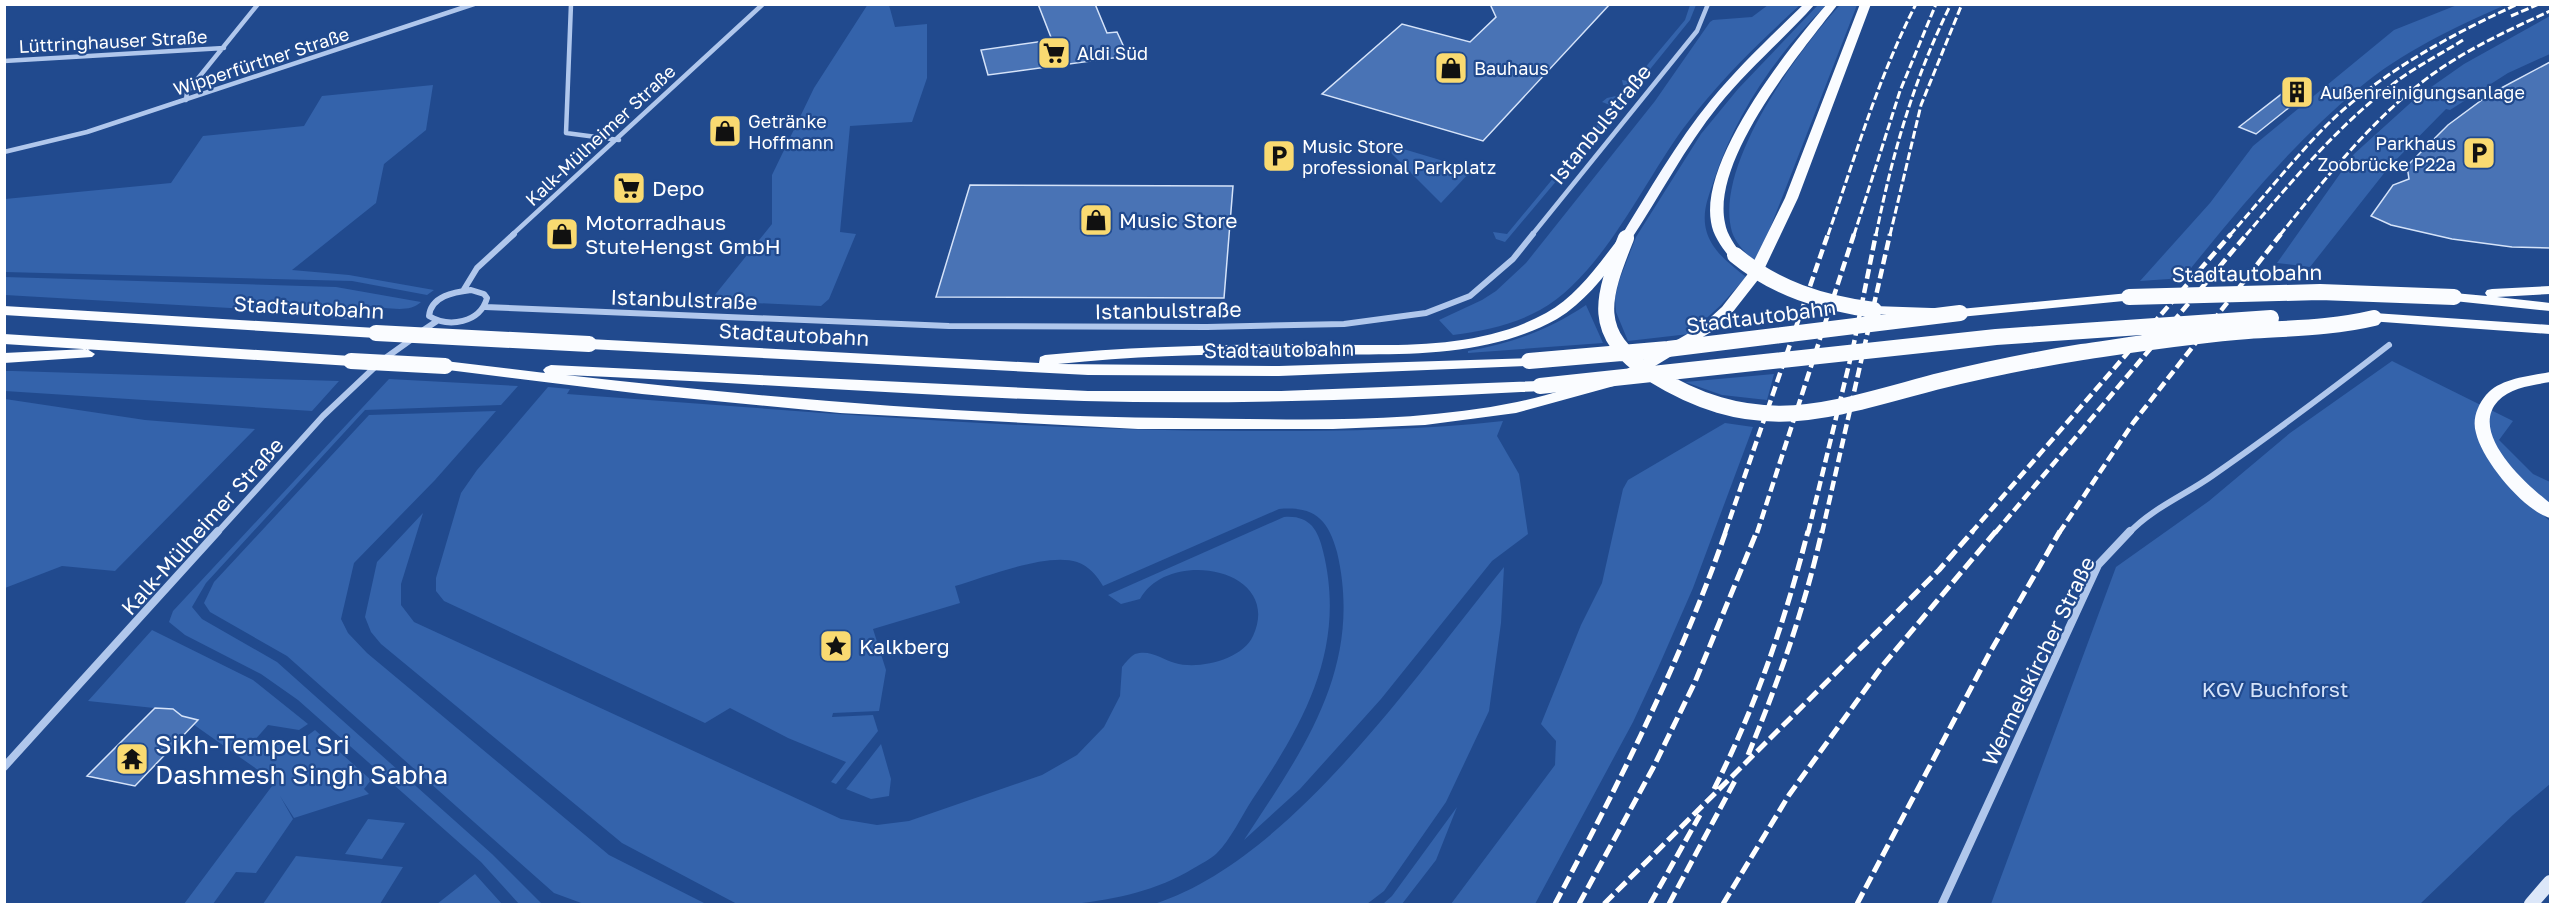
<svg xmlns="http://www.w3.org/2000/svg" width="2555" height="909" font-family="'Golos Text',sans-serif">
	<rect width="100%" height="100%" fill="#214a8e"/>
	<path fill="#3463ab" d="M868 4 889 5 895 27 927 24V78L912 122 850 126 840 232 856 234 829 299 821 306 710 301 772 224V175L814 88Z
		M1690 5H1696L1690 20 1634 89 1623 85 1622 80 1633 82 1685 20Z
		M1768 5H1800C1757 44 1717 83 1682 130 1641 187 1601 276 1540 310 1513 325 1483 331 1453 335L1439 320 1482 300 1496 291 1526 263 1655 101 1710 22 1713 20 1752 17Z
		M1818 5H1826C1776 55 1736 113 1714 180 1708 198 1701 214 1707 233 1713 252 1731 265 1746 277L1721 305 1689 334 1628 341 1616 312 1615 298 1619 281 1636 237 1701 134 1738 89Z
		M1840 5H1857L1769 231 1754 261C1746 253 1736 244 1732 232 1713 166 1798 51 1840 5Z
		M2457 5H2505C2455 27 2402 52 2359 88 2293 143 2237 211 2183 278L2140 281 2210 203 2253 146 2394 30Z
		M2550 16V54L2508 73 2450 110 2446 109 2389 167 2310 267 2277 263 2354 154 2417 97 2464 64Z
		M433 85 426 130 384 164 376 203 292 270 349 275 434 290 427 295 352 281 5 272V199L171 183 203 136 304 126 322 96Z
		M1616 96 1626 98 1505 242 1496 239 1493 232 1507 234 1613 106 1602 102 1607 98Z
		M1380 142 1467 168 1471 171 1441 203Z
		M4 277 336 287 421 302C409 314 385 307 369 306L353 320 264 310 5 295Z
		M1586 305 1603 343 1468 353V351C1512 343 1549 330 1586 305Z
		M2392 361 2513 421 2499 440 2533 474 2550 482V516L2545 517 2550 521V784L2513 815 2420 904H1991L2116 567 2209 501 2290 433Z
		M4 371H13L339 381 312 411 5 391Z
		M1774 374 1767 400 1722 395 1685 382Z
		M389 379 518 386 501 405 365 410 206 583 192 607 202 619 277 662 492 854 542 904H519L481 862 298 700 261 674 185 635 169 622 173 611Z
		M548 387 570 389 567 394C792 410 1018 431 1244 431 1331 431 1417 431 1503 421L1497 436 1519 474 1528 534 1492 561 1381 699 1300 789 1244 840C1303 750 1364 667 1337 552 1328 519 1314 506 1279 509L1103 586C1097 576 1089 566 1077 562 1047 552 986 577 955 586L960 603 873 629 886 670 879 711 833 713 832 717 873 715 878 731 836 784 831 782 846 762 788 738 730 708 705 723 444 601 436 591V578L461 493 477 470Z
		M5 399 145 420 255 429 115 571 62 566 5 588Z
		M496 411 435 480 354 563 341 619 348 633 367 653 609 855 706 904H584L554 893 287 656 210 612 204 603 214 582 369 415Z
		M1725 423 1753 427 1693 588 1658 668 1633 722 1535 904H1451L1555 765 1556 741 1541 724 1581 625 1602 583 1623 489 1628 480Z
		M423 513 401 584V605L414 622 841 819 877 825 909 821 1042 775 1077 755 1104 727 1120 696 1122 667C1125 663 1131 656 1135 654 1150 649 1162 659 1175 663 1198 670 1242 660 1253 636 1284 568 1168 547 1140 599L1121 604 1108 595 1284 517C1309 515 1318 529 1323 551 1347 648 1304 723 1252 800 1241 817 1231 839 1217 853 1211 859 1201 864 1194 868 1156 891 1117 899 1074 904H737L622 843 381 644 371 632 365 617 377 562Z
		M1504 567 1501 623 1489 711 1446 802 1384 891 1367 904H1154C1291 860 1415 676 1504 567Z
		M152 630 253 680 308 724 299 730 268 725 254 741 292 747 315 730 371 780 364 789 369 794 294 818 280 796 293 819 256 873 236 872 213 904H184L275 782 173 710 88 701Z
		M881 744 891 779 889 796 871 799 846 789Z
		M1457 807 1436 860 1402 904H1383L1392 896Z
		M368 819 405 823 382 859 345 854Z
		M296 856 403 867 380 904H263Z
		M475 874 502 904H437Z"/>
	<path fill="#4973b5" stroke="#d5e3f9" stroke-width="1.5" d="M1038 4H1095L1107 33 1117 32 1128 56 988 75 981 50 1052 40Z
		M1490 4H1610L1483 141 1322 94 1402 24 1470 42 1496 17Z
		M2550 62V248L2512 247 2452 239 2391 225 2371 216 2393 185 2409 179 2407 166 2448 125 2490 94Z
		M2297 82 2306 94 2256 134 2239 127Z
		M970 185 1233 186 1224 298 936 297Z
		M155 708 173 709 182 716 198 720 135 786 87 776Z"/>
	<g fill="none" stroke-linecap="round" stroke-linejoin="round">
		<path stroke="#b0c7ec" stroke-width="4.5" d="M571 4 566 133 619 140
			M4 61 224 48
			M186 100 187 92 258 4
			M4 152 87 132 474 4
			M512 235 763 4
			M1532 235 1697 31 1708 4"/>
		<path stroke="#b0c7ec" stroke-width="6" d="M471 290 484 294 487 298C480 323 449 328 429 316 431 296 454 292 471 290Z
			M463 291 477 268 514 234
			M485 307 949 326 1207 327 1344 324 1426 313 1470 296 1513 259 1533 234
			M422 331 437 321
			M384 359 412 339
			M217 533 323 416 376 366
			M2129 533C2151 509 2185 495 2212 476 2272 434 2331 390 2389 345"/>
		<path stroke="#b0c7ec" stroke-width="8" d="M4 767 218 531
			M1942 904 2098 565 2130 531"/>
		<path stroke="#dce7f9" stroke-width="14" d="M2531 904 2550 882"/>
		<path fill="#f5f8ff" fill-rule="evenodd" d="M1804 4H1815C1784 39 1748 69 1719 105 1685 147 1660 196 1630 241H1622L1620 238C1649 191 1676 143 1711 100 1739 66 1772 35 1804 4Z"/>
		<path fill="#fafcff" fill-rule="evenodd" d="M1827 4H1838C1801 52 1711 159 1725 223 1727 235 1735 245 1742 255L1735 259 1730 258C1722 247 1713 236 1711 222 1700 160 1787 49 1827 4Z
			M1860 4H1871L1798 198 1761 276 1732 313 1711 332 1637 377H1627L1624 373 1627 369 1701 326 1722 307 1747 275 1785 198Z
			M1624 237 1629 238V244C1608 271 1587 301 1557 319 1477 364 1373 353 1285 354 1209 354 1134 356 1058 364L1279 366 1534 358 1537 361 1529 366 1279 376 1088 375 589 349 581 344 589 339 1039 363 1040 357 1045 355C1124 347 1203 345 1282 344 1368 343 1468 356 1546 313 1577 296 1598 265 1619 238Z
			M2550 286V294L2497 297 2550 303V311L2454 301 2447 297 2454 293 2487 296 2485 293 2487 290 2492 289Z
			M2129 293 2134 294 2136 297 2134 300 1960 317 1874 314 1867 310 1874 306 1960 309Z
			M4 306 376 328 383 333 376 338 4 315Z
			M2374 313 2550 325V334L2369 321 2367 318Z
			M4 334 351 356 359 361 351 366 4 344Z
			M87 349 95 354 92 357 4 363V353Z
			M445 361 545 373 543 370 546 367 551 365 1088 391H1281L1540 381 1548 386 1540 391C1388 399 1236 405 1084 401 911 396 739 382 566 375 768 398 971 416 1175 418 1288 419 1405 425 1517 402 1548 396 1577 385 1608 377L1616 382 1614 386 1516 413 1425 425 1333 429H1138L840 413 642 394 440 369 437 366Z
			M2550 372V382C2534 385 2511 387 2498 401 2468 433 2527 485 2550 503V518C2523 510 2482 460 2476 433 2472 420 2477 406 2486 395 2500 378 2530 376 2550 372Z"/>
		<path stroke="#fff" stroke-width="3" stroke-dasharray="8 3" stroke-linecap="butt" d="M2511 16 2539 4
			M1828 235C1855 157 1878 78 1916 4
			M1854 235 1900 91 1936 4
			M1876 235C1892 155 1914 78 1951 4
			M1890 235 1921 105 1962 4
			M2230 235C2260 201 2289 165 2320 132 2374 76 2448 36 2518 4
			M2246 235C2292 181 2339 124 2397 81 2417 66 2441 54 2463 40
			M2280 235C2325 179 2371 120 2430 76 2467 49 2509 30 2550 11"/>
		<path stroke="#fff" stroke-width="4.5" stroke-dasharray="10 4.5" stroke-linecap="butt" d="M1725 533 1828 234
			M1757 533 1854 234
			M1808 533 1853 348 1876 234
			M1822 533 1890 234
			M1971 533 2231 234
			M1995 533 2247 234
			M2059 533 2133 423 2281 234"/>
		<path stroke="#fff" stroke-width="5" stroke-dasharray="13 5" stroke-linecap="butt" d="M1748 755C1779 680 1804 610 1822 531
			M1714 789C1756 706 1785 621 1808 531
			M1555 904C1619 783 1681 661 1726 531
			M1579 904 1653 768 1695 682 1757 531
			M1604 904 1939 570 1973 531
			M1650 904 1700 815
			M1669 904 1737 777
			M1723 904 1789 795 1883 665 1996 531
			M1857 904 1989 654 2060 531"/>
		<path stroke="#fafcff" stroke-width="16" d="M1626 238C1602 298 1589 334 1652 374 1757 439 1826 411 1935 382 1984 370 2032 360 2082 352 2137 344 2192 335 2248 331 2291 328 2332 328 2374 318
			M1735 255C1776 289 1822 303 1874 310
			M2129 297 2320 292 2454 297
			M376 333 589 344
			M351 361 445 366
			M1529 361 1668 349 1960 313
			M1540 386 1996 337 2271 318"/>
	</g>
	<defs>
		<g id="supermarket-square" transform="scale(1.725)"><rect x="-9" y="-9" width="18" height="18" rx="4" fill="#f9da71" stroke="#214a8e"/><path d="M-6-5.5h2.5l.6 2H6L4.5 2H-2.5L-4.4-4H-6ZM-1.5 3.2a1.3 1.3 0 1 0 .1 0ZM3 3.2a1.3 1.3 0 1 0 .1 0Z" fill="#111"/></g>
		<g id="shop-square" transform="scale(1.725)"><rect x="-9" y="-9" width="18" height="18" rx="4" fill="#f9da71" stroke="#214a8e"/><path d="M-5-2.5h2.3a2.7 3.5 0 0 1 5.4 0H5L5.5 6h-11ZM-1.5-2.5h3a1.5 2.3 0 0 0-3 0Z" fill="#111"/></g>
		<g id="building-square" transform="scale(1.725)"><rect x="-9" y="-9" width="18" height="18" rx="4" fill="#f9da71" stroke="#214a8e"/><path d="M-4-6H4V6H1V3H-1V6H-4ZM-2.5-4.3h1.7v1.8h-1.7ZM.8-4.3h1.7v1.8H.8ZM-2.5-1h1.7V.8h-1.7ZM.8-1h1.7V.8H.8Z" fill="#111"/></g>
		<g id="parking-square" transform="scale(1.725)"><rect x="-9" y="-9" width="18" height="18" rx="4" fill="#f9da71" stroke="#214a8e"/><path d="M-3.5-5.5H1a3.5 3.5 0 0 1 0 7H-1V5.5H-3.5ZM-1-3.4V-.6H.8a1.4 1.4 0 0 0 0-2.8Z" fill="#111"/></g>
		<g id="sight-square" transform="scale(1.725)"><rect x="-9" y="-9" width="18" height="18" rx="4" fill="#f9da71" stroke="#214a8e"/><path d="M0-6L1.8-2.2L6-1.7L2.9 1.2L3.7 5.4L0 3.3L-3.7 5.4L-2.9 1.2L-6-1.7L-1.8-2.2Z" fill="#111"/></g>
		<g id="temple-square" transform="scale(1.725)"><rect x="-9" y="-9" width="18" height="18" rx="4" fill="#f9da71" stroke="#214a8e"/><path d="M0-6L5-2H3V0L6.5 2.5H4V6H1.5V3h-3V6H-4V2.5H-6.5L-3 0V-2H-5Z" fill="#111"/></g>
	</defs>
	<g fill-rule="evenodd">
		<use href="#supermarket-square" x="1054" y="53"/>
		<use href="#shop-square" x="1451" y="68"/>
		<use href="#building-square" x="2297" y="92"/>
		<use href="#shop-square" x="725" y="131"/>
		<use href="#parking-square" x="2479" y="153"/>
		<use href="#parking-square" x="1279" y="156"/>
		<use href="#supermarket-square" x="629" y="188"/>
		<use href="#shop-square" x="1096" y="220"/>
		<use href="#shop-square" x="562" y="234"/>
		<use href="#sight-square" x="836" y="646"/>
		<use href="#temple-square" x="132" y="759"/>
	</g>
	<g text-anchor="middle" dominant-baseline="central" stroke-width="4.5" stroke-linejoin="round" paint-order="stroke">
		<g font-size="18" fill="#fff" stroke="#214a8e">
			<text transform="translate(113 41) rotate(-3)">Lüttringhauser Straße</text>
			<text transform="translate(261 61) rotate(-18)">Wipperfürther Straße</text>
			<text transform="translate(600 135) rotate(-43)">Kalk-Mülheimer Straße</text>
		</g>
		<g font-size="18" fill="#fff" stroke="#214a8e" text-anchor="start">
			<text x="1077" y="53">Aldi Süd</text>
			<text x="1474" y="68">Bauhaus</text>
			<text x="2320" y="92">Außenreinigungsanlage</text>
			<text x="748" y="121">Getränke<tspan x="748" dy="21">Hoffmann</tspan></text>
			<text x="2456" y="143" text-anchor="end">Parkhaus<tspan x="2456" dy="21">Zoobrücke P22a</tspan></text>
			<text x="1302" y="146">Music Store<tspan x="1302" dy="21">professional Parkplatz</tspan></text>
		</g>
		<g font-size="21" fill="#fff" stroke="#214a8e">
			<text transform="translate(1600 124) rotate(-51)">Istanbulstraße</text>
			<text transform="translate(2247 273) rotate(-1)">Stadtautobahn</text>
			<text transform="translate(684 299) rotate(2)">Istanbulstraße</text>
			<text transform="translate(309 307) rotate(3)">Stadtautobahn</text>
			<text transform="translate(1168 310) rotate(-1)">Istanbulstraße</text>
			<text transform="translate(1761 316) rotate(-7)">Stadtautobahn</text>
			<text transform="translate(794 334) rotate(3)">Stadtautobahn</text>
			<text transform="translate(1279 349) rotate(-1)">Stadtautobahn</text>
			<text transform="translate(202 526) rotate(-48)">Kalk-Mülheimer Straße</text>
			<text transform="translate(2038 661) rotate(-64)">Wermelskircher Straße</text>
		</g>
		<g font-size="21" fill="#fff" stroke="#214a8e" text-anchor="start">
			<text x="652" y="188">Depo</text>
			<text x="1119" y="220">Music Store</text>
			<text x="585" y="222">Motorradhaus<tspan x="585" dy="24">StuteHengst GmbH</tspan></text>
			<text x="859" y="646">Kalkberg</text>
		</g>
		<g font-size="21" fill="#d5e3f9" stroke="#214a8e">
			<text x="2275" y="689">KGV Buchforst</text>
		</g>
		<g font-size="26" fill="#fff" stroke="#214a8e" text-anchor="start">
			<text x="155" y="744">Sikh-Tempel Sri<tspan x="155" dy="30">Dashmesh Singh Sabha</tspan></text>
		</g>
	</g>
	<rect width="2555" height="909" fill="none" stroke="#ffffff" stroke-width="12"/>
</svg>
